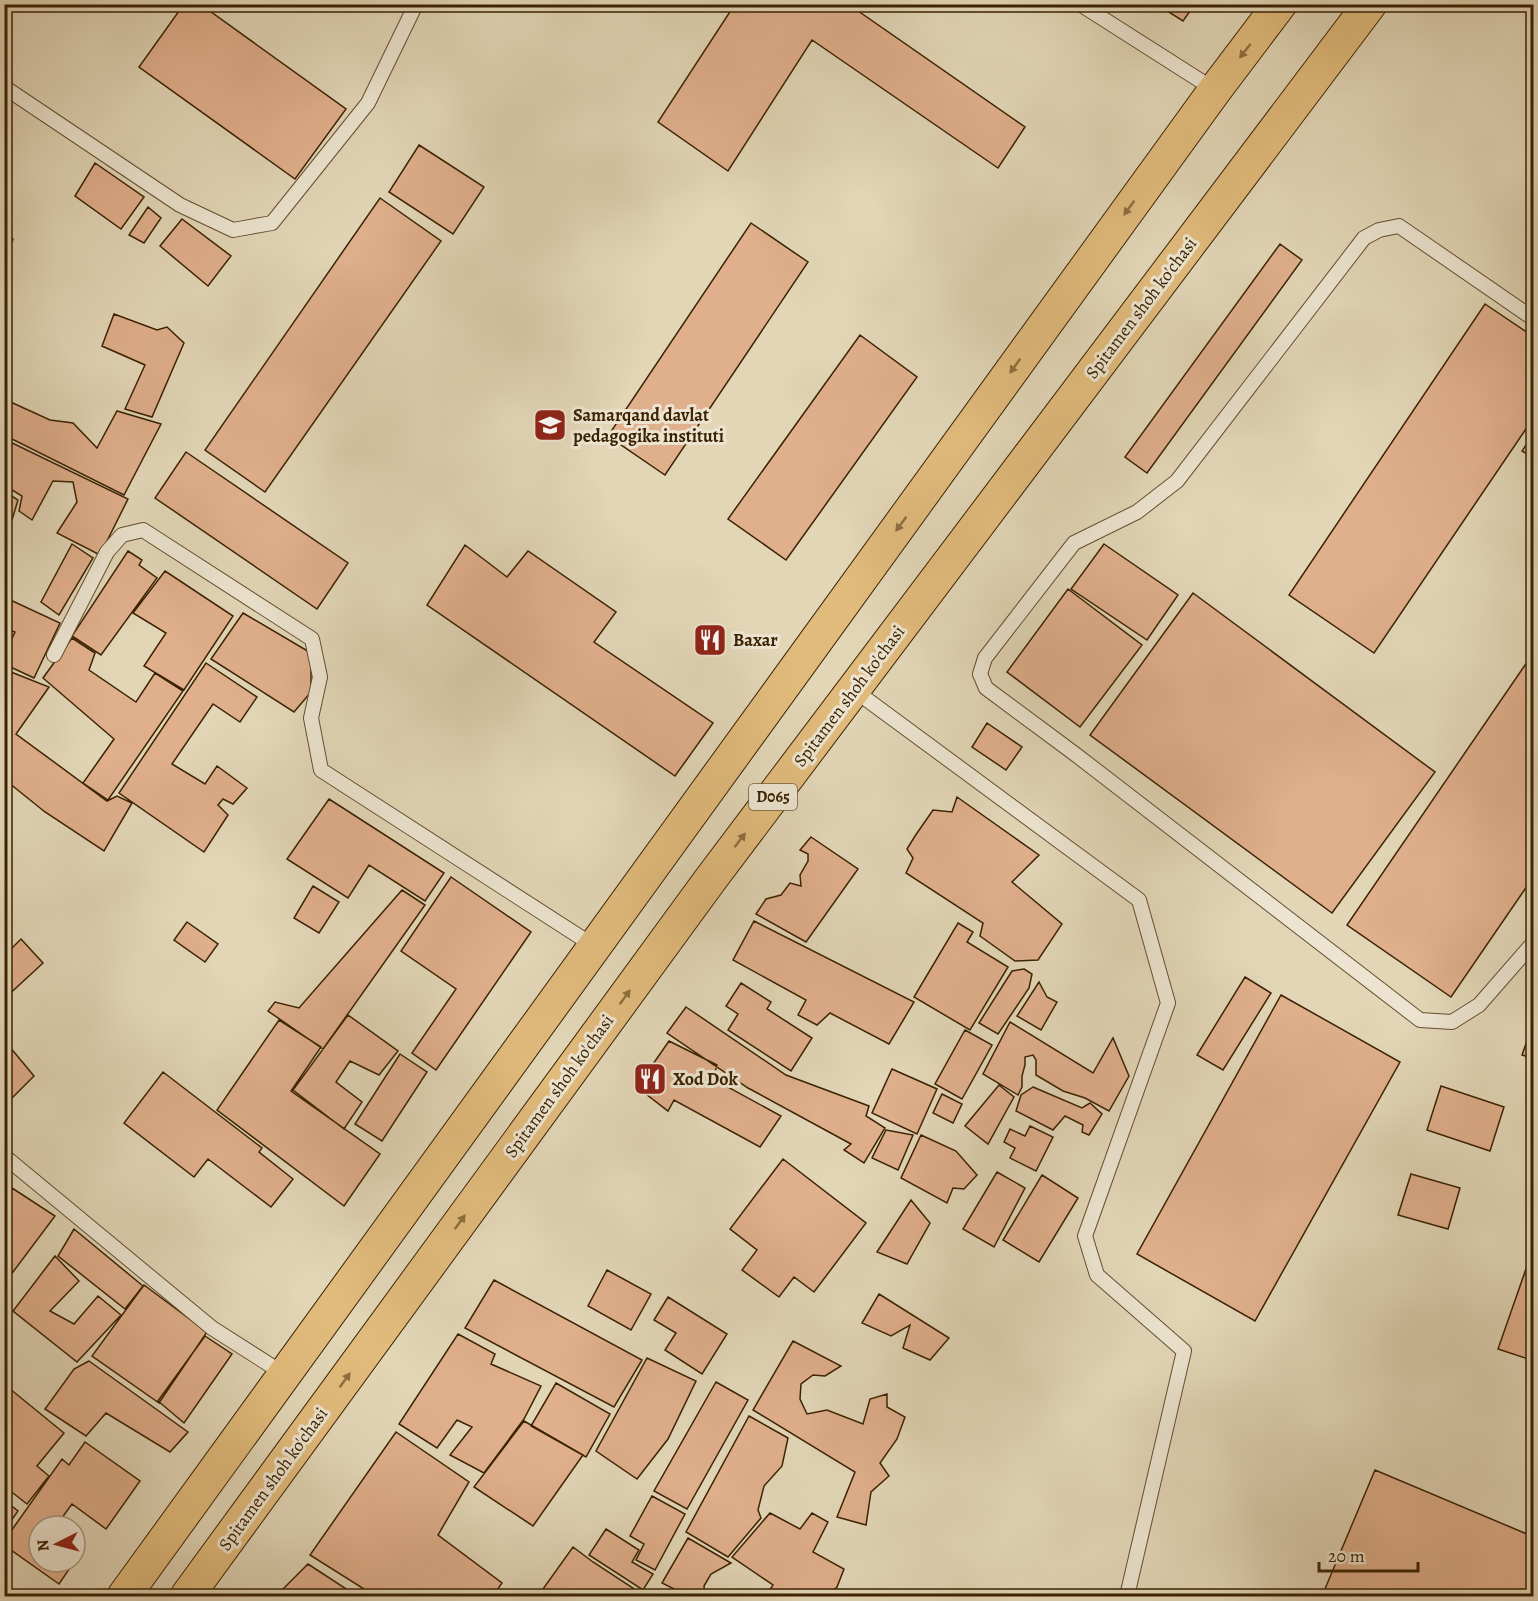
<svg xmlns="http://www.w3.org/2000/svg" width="1538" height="1601" font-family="Alegreya,serif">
	<rect width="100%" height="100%" fill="#e2d6b7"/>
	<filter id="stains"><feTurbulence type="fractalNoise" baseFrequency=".00333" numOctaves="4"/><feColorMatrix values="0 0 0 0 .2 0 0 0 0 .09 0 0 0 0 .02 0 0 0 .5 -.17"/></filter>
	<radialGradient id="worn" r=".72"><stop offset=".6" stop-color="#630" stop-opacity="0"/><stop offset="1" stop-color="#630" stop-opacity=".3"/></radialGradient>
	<path fill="#e0af8c" stroke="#3a2202" stroke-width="1.5" d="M184 4H200L346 109 295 179 139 67Z
		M735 4H848L1025 127 998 168 812 40 728 171 658 122Z
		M1156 4H1195L1183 21Z
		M419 145 484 187 453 234 389 192Z
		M95 163 144 197 121 229 75 196Z
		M380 198 441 241 265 492 205 450Z
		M148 207 161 218 144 243 129 235Z
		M182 219 231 256 208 286 160 246Z
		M751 223 808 262 665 475 608 436Z
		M4 234 13 239 4 262Z
		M1280 244 1302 260 1147 473 1125 457Z
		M1485 304 1534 337V417L1374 653 1289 595Z
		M114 314 157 330 167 327 184 343 152 417 125 409 145 365 102 346Z
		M860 335 917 377 786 560 728 519Z
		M4 399 50 420 73 423 97 448 117 411 161 424 124 495 4 435Z
		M1534 433V458L1522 451Z
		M4 439 128 499 100 555 57 533 77 502 73 482 53 481 32 520 19 511 22 496 4 485V470L9 462 4 459Z
		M186 452 348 563 317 609 155 498Z
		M4 491 18 500 12 520 4 516Z
		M72 544 93 558 59 615 41 602Z
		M1104 544 1178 595 1147 640 1071 589Z
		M465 545 507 577 528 551 616 612 594 642 713 723 675 776 427 605Z
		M128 551 142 560 139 565 157 578 101 655 72 636Z
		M165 571 233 616 184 690 144 666 166 633 133 613Z
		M1068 589 1142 645 1080 727 1007 672Z
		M1193 593 1435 772 1332 913 1090 735Z
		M4 597 60 623 34 678 4 664V655L15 632 4 627Z
		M243 613 311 653V692L294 712 211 659Z
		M72 638 95 653 89 670 136 702 155 673 183 691 108 800 83 783 114 739 43 678Z
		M1534 652V876L1451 997 1347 925Z
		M206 663 257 697 240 722 213 704 172 764 205 784 217 766 247 788 233 804 223 799 218 805 228 815 204 852 119 793Z
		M11 672 49 687 16 734 107 801 117 796 132 803 104 851 45 812 4 779V736L7 732 4 729V683Z
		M987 723 1022 747 1006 770 972 747Z
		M957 797 1039 855 1012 882 1062 924 1038 960 1015 961 980 936 983 923 906 873 913 858 907 849 915 836 933 810 952 812Z
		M329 799 444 873 425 901 369 865 348 898 287 859Z
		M811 837 858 869 806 942 756 914 766 899 781 895 790 883 801 886 800 875 808 861V854L800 850Z
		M451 877 531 932 436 1070 412 1053 456 989 401 951Z
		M313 886 339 902 319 933 294 918Z
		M402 890 425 905 323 1049 268 1011 275 1002 299 1008Z
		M754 921 914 1002 889 1044 830 1013 817 1025 798 1015 806 1000 733 960Z
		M187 922 218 944 205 962 174 940Z
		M958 923 973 932 967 942 1008 967 970 1030 914 997Z
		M21 939 43 963 4 999V956Z
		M1024 969 1032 974 1029 988 998 1034 979 1023 1012 971Z
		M1245 977 1271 993 1223 1070 1197 1055Z
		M1039 982 1047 997 1057 1002 1041 1030 1017 1016Z
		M741 983 771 1002 767 1009 812 1038 791 1071 728 1030 738 1014 726 1006Z
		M1281 995 1400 1062 1255 1321 1137 1254Z
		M686 1007 786 1075 869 1106 866 1116 885 1128 864 1163 844 1150 851 1144 748 1088 667 1033Z
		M348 1015 398 1051 379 1075 350 1061 336 1082 362 1102 344 1129 293 1090Z
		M279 1020 321 1047 291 1091 380 1154 344 1206 217 1110Z
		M1534 1021V1059L1522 1055Z
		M1010 1022 1093 1073 1113 1038 1129 1076 1109 1111 1085 1098 1063 1091 1036 1075V1060L1033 1055 1025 1057V1065L1022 1076V1087L1018 1095 983 1074Z
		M965 1030 992 1045 962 1099 935 1084Z
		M4 1040 34 1076 4 1106Z
		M669 1041 717 1065 713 1079 781 1116 760 1147 674 1100 668 1111 637 1087Z
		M400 1054 427 1072 382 1141 355 1124Z
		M892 1069 937 1089 917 1134 872 1113Z
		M163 1072 262 1148 259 1152 293 1179 271 1207 208 1159 194 1177 124 1123Z
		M999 1085 1014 1097 988 1144 965 1126Z
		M1441 1086 1504 1107 1490 1151 1427 1130Z
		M1033 1087 1082 1108 1090 1103 1102 1114 1089 1135 1082 1132 1083 1125 1065 1116 1053 1130 1016 1111 1021 1095Z
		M942 1094 962 1104 953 1123 933 1113Z
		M1030 1126 1053 1137 1036 1171 1010 1158 1015 1148 1004 1142 1010 1129 1025 1136Z
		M886 1130 913 1135 898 1170 872 1158Z
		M921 1135 956 1151 977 1175 964 1189 953 1188 947 1203 901 1178Z
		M783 1159 866 1223 814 1292 794 1277 779 1297 742 1270 757 1250 730 1229Z
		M997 1172 1025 1188 994 1247 963 1229Z
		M1411 1174 1460 1188 1448 1229 1398 1215Z
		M1042 1175 1078 1198 1039 1262 1003 1240Z
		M12 1188 55 1216 10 1276 4 1270V1197Z
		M911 1200 930 1223 907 1264 877 1252Z
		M74 1229 143 1286 125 1309 58 1256Z
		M55 1256 79 1281 50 1311 74 1324 98 1296 121 1315 77 1362 13 1311Z
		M1527 1266 1534 1268V1361L1498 1349Z
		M607 1270 651 1294 631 1330 588 1306Z
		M494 1280 642 1360 614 1407 465 1328Z
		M144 1285 207 1332 159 1403 92 1356Z
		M879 1294 949 1338 930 1360 903 1348 910 1325 891 1336 862 1323Z
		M668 1297 727 1334 702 1374 665 1350 676 1333 654 1320Z
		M458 1334 495 1354 491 1364 541 1386 524 1419 484 1473 450 1455 472 1427 457 1420 437 1448 399 1424Z
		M205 1336 232 1354 184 1423 158 1401Z
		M793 1341 841 1366 825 1376 813 1375 801 1384 800 1399 807 1414 827 1410 863 1424 870 1399 887 1394V1407L905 1417 897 1439 880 1463 889 1476 871 1492 866 1525 837 1517 855 1472 753 1410Z
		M647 1358 696 1381 668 1439 637 1479 596 1451Z
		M89 1361 188 1432 170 1452 106 1413 86 1436 45 1409 74 1369Z
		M716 1382 748 1400 687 1509 654 1491Z
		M556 1383 610 1414 586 1457 531 1426Z
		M4 1384 64 1433 37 1466 49 1476 27 1504 4 1486Z
		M749 1416 788 1438 782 1466 764 1486 758 1510 761 1518 728 1557 686 1532Z
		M524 1421 583 1455 533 1526 474 1487Z
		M396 1432 469 1482 438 1535 502 1583 493 1596H375L310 1555Z
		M85 1442 140 1481 106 1529 72 1504 56 1526H39V1562H74L59 1584 4 1545V1541L62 1459 69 1465Z
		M1375 1470 1534 1537V1596H1322Z
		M652 1496 685 1514 655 1570 636 1560 644 1544 630 1536Z
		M4 1500 18 1511 4 1531Z
		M770 1513 800 1529 812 1513 828 1522 813 1552 844 1569 837 1587 827 1596H766L773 1585 732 1557Z
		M606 1529 639 1550 632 1562 653 1574 643 1590 589 1555Z
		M688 1538 731 1563 711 1574 704 1586 705 1596H688L662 1583Z
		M573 1547 593 1562 645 1596H538Z
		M308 1564 357 1596H288L290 1593 281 1591Z
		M669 1590 681 1596H664Z"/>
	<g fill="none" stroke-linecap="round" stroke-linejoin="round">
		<g stroke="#644f2f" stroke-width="16">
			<path id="lane" d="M1080 4 1215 90
				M4 87 180 205 233 230 272 223 368 103 416 4
				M1534 319 1399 226 1379 230 1364 238 1177 481 1137 512 1074 543 985 658 980 674 986 688 1075 754 1420 1020 1452 1022 1479 1005 1534 942
				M54 655 107 552 122 535 143 530 312 639 320 677 311 718 321 770 594 946
				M854 690 1139 900 1168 1003 1085 1236 1097 1275 1184 1351 1127 1596
				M4 1156 212 1328 284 1374"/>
		</g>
		<g stroke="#3a2202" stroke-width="35">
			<path id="primary" d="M124 1596 1215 90 1280 4
				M187 1596 710 880 1370 4"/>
		</g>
		<use href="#lane" stroke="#ece4d0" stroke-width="14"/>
		<use href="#primary" stroke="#e1bb7c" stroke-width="33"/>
	</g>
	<defs><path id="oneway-solid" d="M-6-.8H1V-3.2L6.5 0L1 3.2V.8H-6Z" transform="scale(1.5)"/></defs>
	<g fill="#8e6e3f">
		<use href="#oneway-solid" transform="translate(1245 51) rotate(128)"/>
		<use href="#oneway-solid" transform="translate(1129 208) rotate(126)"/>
		<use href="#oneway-solid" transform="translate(1015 366) rotate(126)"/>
		<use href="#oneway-solid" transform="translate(901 524) rotate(126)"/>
		<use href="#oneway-solid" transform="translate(740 840) rotate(-53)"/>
		<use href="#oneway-solid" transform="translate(625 997) rotate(-54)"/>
		<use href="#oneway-solid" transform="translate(460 1222) rotate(-54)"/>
		<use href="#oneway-solid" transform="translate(345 1380) rotate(-54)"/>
	</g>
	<defs>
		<g id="university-square" transform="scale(1.725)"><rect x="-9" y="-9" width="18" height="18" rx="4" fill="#8f2418" stroke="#ece4d0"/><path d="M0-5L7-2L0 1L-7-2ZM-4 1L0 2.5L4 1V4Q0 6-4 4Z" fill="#fff"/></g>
		<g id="restaurant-square" transform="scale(1.725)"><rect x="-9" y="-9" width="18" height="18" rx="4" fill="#8f2418" stroke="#ece4d0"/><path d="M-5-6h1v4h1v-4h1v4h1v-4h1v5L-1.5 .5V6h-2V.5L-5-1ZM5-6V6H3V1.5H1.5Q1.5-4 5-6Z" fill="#fff"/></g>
	</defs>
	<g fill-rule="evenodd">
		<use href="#university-square" x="550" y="425"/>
		<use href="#restaurant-square" x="710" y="640"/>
		<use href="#restaurant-square" x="650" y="1079"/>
	</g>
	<g text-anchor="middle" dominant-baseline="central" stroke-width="6" stroke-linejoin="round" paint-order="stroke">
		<rect fill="#ece4d0" stroke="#6f5c40" stroke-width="1.5" x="749" y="784" width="48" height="26" rx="4.5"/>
		<g font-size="16" font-weight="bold" fill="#3a2202">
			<text x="773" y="797">D065</text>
		</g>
		<g font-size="18" fill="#3a2202" stroke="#ece4d0">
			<text transform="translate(1141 308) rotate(-53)">Spitamen shoh ko'chasi</text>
			<text transform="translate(849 696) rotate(-53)">Spitamen shoh ko'chasi</text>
			<text transform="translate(559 1086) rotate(-54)">Spitamen shoh ko'chasi</text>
			<text transform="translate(273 1479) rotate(-54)">Spitamen shoh ko'chasi</text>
		</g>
		<g font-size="18" font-weight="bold" fill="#3a2202" stroke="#ece4d0" text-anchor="start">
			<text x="573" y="415">Samarqand davlat<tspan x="573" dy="21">pedagogika instituti</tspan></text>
			<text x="733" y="640">Baxar</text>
			<text x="673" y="1079">Xod Dok</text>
		</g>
	</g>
	<rect width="1538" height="1601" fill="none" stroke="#e2d6b7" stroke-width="24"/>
	<rect x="6" y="6" width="1526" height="1589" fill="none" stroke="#3a2202" stroke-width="3"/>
	<rect x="12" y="12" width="1514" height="1577" fill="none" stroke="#3a2202" stroke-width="1.5"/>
	<g transform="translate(57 1544) rotate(264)"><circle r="28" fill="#ece4d0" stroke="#a5967e" stroke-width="1.5"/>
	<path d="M0-4.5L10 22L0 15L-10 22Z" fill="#8f2418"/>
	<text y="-9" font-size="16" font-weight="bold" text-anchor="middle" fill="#3a2202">N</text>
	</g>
	<path d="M1319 1562v9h99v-9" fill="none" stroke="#3a2202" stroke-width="3"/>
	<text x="1328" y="1562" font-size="18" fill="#3a2202" stroke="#ece4d0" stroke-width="4.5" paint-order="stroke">20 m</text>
	<rect width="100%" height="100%" filter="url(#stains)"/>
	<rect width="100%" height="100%" fill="url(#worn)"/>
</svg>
